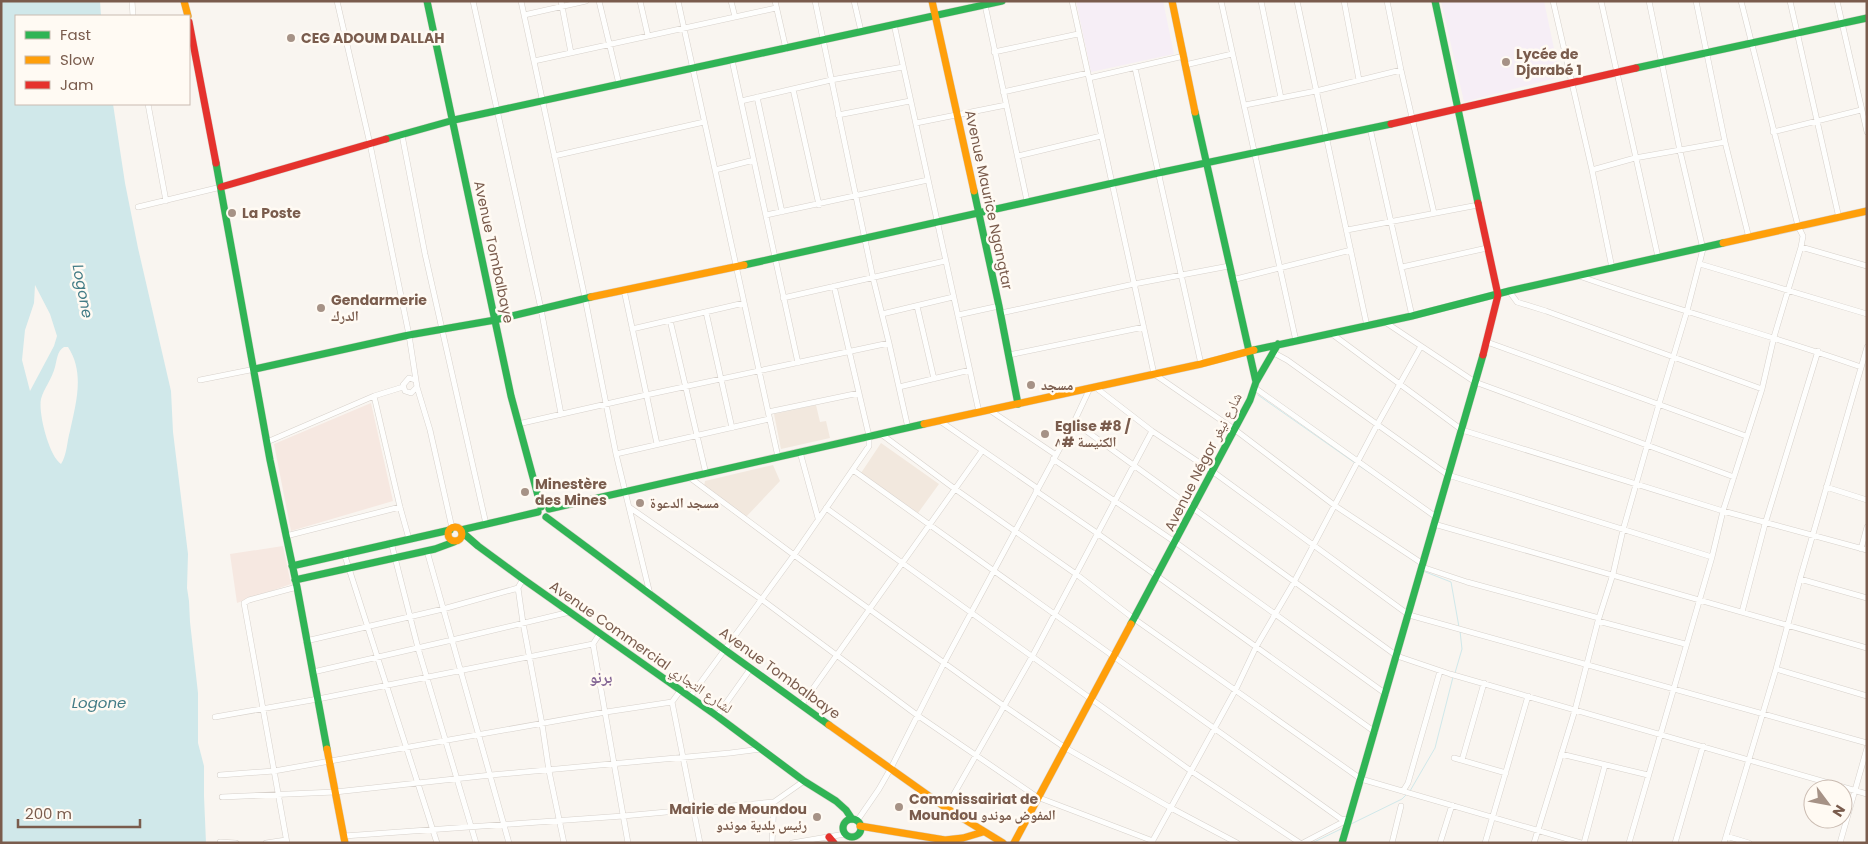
<svg xmlns="http://www.w3.org/2000/svg" width="1868" height="844" font-family="Poppins,'Noto Naskh Arabic',sans-serif">
	<rect width="100%" height="100%" fill="#f9f5f0"/>
	<path fill="#f2e8de" d="M816 405 820 422 826 421 830 438 781 449 774 414Z
		M881 443 939 484 918 513 861 473Z
		M773 465 780 481 746 517 704 486 705 481Z"/>
	<path fill="#f6e8e1" d="M371 403 393 501 291 531 274 444Z
		M283 546 291 584 237 603 230 554Z"/>
	<path fill="#f6eef6" d="M1076 1H1163L1174 54 1091 72Z
		M1441 1H1544L1560 77 1464 102Z"/>
	<path fill="#d0e8ea" fill-rule="evenodd" d="M1 1H100L101 16H16V104H113L125 183 138 248 171 391 173 432 188 554 187 588 189 601 190 622 198 693V743L204 766V796L206 843H1ZM35 285 50 314 57 336 54 346 30 391 22 360 25 330 34 303ZM64 347H68C85 373 76 403 70 431 67 441 67 455 61 464 49 456 38 413 41 399 44 388 52 379 55 367 57 360 57 351 64 347Z"/>
	<g fill="none" stroke-linecap="round" stroke-linejoin="round">
		<path stroke="#d0e8ea" stroke-width="1" d="M1258 395 1355 463
			M1358 465 1373 475
			M1423 571 1451 582 1459 627
			M1455 673 1462 649 1460 631
			M1410 791 1435 748 1453 677
			M1351 824 1402 799 1407 794
			M1312 843 1343 828"/>
		<g stroke="#d7d1cb" stroke-width="6">
			<path id="street" d="M132 1 133 16
				M337 1 370 144 409 335 417 387 411 393 405 391 403 385 409 378 415 380
				M473 1 541 309 561 414
				M521 1 585 298 616 454 650 594
				M561 1 571 53
				M599 1 619 84
				M640 1 648 36
				M678 1 778 457
				M731 1 735 17
				M775 1 786 49
				M815 1 873 278 889 343
				M854 1 861 31
				M1072 1 1154 374 1234 429 1334 505 1423 564
				M1221 1 1296 341
				M1261 1 1281 98
				M1297 1 1367 326
				M1344 1 1359 80
				M1387 1 1401 70 1434 213
				M1553 1 1592 170 1612 268
				M1601 1 1658 257
				M1696 1 1725 142 1749 238
				M1790 1 1839 218
				M1837 1 1867 132
				M985 5 1027 201
				M524 15 586 1
				M894 24 979 412
				M994 52 1078 34
				M732 60 798 363
				M534 61 776 8
				M1185 65 1232 54
				M1135 68 1201 364
				M1089 78 1184 56
				M793 89 819 205
				M1003 92 1088 73
				M757 97 782 212
				M741 101 831 80 903 67
				M148 104 166 201
				M1245 105 1316 91 1401 70
				M838 115 910 101
				M916 123 1006 105
				M1370 128 1412 316
				M1773 132 1861 110
				M402 135 425 254 486 524
				M554 156 704 122
				M1018 156 1101 136
				M715 170 754 160
				M1592 170 1635 158 1725 142
				M138 207 221 187
				M766 215 928 180
				M1347 230 1478 205
				M1801 247 1867 266
				M1700 264 1867 314
				M1402 267 1487 248
				M1579 276C1672 309 1768 334 1861 367
				M1232 280 1351 250
				M624 290 657 444
				M1509 291 1517 302 1546 311 1762 389
				M783 298 945 261
				M917 306 934 379
				M706 312 732 428
				M1001 313 1134 284 1229 266
				M882 314 953 297
				M958 315 999 306
				M670 320 706 474
				M1385 322 1475 382 1734 477
				M632 329 744 303
				M1332 334 1462 430 1723 511 1867 550
				M1487 342 1746 436
				M1274 353 1287 360 1448 475 1712 557
				M1009 355 1144 327
				M200 380 255 369
				M417 387 430 430 452 528
				M899 387 970 370
				M1095 387 1152 431 1212 471 1409 615 1867 743
				M1255 388 1436 517
				M374 396 400 507 409 539
				M991 411 1056 455
				M768 412 859 393
				M940 421 1037 488
				M1074 422 1397 656 1450 674 1867 794
				M518 424 646 395 889 343 908 428
				M881 434 955 489 1076 574 1133 618 1361 779 1581 843
				M267 442 374 396 403 387
				M800 452 818 518
				M616 454 769 419
				M1053 459 1175 542 1386 694
				M853 470 1341 819 1349 820
				M689 477 794 555 1004 706 1064 747 1171 808 1237 843
				M1826 487 1867 500
				M1036 491 1097 533 1375 732
				M629 507 761 599 917 715 1037 797 1153 841
				M826 508 1191 771 1300 843
				M1434 524 1867 648
				M286 536 400 507
				M391 542 418 648 476 843
				M1861 549 1867 527
				M427 551 509 843
				M344 553 437 843
				M1422 567 1467 582 1599 618
				M523 579 518 588 523 623 542 724 549 771 564 843
				M1800 579 1867 598
				M1742 612 1765 524 1818 351
				M1598 621 1685 644
				M600 633 593 644 628 843
				M306 641 443 609 518 588
				M1776 669 1867 696
				M313 672 452 640 570 612
				M690 697 794 555 869 446V436L834 286
				M672 702 700 843
				M802 704 982 451
				M717 716 751 668
				M215 717 318 699 593 644
				M1561 754 1648 775
				M1454 758 1506 773
				M1462 760 1484 683
				M220 775 274 771 606 712 672 702 680 691
				M1403 791 1408 783 1440 671
				M222 797 335 792 491 775 730 753 761 749
				M946 808 1033 655 1152 431
				M857 821 879 789 891 768 944 663 1074 422 1090 388
				M344 836 623 816 774 802 804 781
				M1726 836 1749 843
				M220 842 236 843
				M1152 842 1236 689 1256 647 1294 582 1377 425 1421 346
				M266 843 286 840
				M287 843 244 603 249 600 297 587
				M772 843 774 802
				M792 843 845 834
				M1303 843 1345 821
				M1392 843 1401 806
				M1440 843 1452 805
				M1485 843 1528 696
				M1534 843 1575 710 1598 621 1613 574 1623 530 1659 404 1687 311 1703 249 1680 151 1649 1
				M1584 843 1605 765
				M1629 843 1712 557 1723 511 1762 389 1774 337 1801 247 1803 236 1798 226 1741 1
				M1675 843 1703 746
				M1724 843 1776 669 1800 579 1867 347
				M1840 843 1867 748"/>
		</g>
		<g stroke="#d9d2cb" stroke-width="8">
			<path id="fast" d="M427 1 511 396 541 507
				M1435 1 1478 203
				M1636 68 1867 18
				M386 139 454 120 1002 1
				M216 163 270 460 297 587 327 749
				M974 191 999 306 1018 404
				M744 265 1158 173 1391 124
				M1254 350 1412 316 1509 291 1723 243
				M255 369 409 335 495 320 591 297
				M1256 382 1278 344
				M549 509 924 424
				M546 517 725 650 829 725
				M461 530 538 512
				M462 532 478 546 523 579 717 716 804 781 836 801 846 810 852 819
				M292 566 450 530
				M295 580 435 549 454 542
				M1131 624 1250 400 1256 382 1195 112
				M843 828a9 9 0 1 1 18 0a9 9 0 1 1-18 0Z
				M1342 843 1483 355"/>
		</g>
		<g stroke="#d9d2cb" stroke-width="8">
			<path id="slow" d="M184 1 188 16
				M932 1 974 191
				M1172 1 1195 112
				M1723 243 1867 211
				M591 297 744 265
				M924 424 1201 364 1254 350
				M448 534a7 7 0 1 1 14 0a7 7 0 1 1-14 0Z
				M829 725 946 808 1003 843
				M327 749 345 843
				M860 826 945 840 963 838 983 832
				M1014 843 1131 624"/>
		</g>
		<g stroke="#d9d2cb" stroke-width="8">
			<path id="jam" d="M189 22 216 163
				M1391 124 1636 68
				M221 187 386 139
				M1478 203 1498 295 1483 355
				M829 837 834 843"/>
		</g>
		<use href="#street" stroke="#fefefd" stroke-width="5"/>
		<use href="#fast" stroke="#30b455" stroke-width="7"/>
		<use href="#slow" stroke="#ff9f0a" stroke-width="7"/>
		<use href="#jam" stroke="#e5322d" stroke-width="7"/>
	</g>
	<g fill="#a69286" stroke="#fffaf3" stroke-width="2">
		<circle cx="291" cy="38" r="5"/>
		<circle cx="1506" cy="62" r="5"/>
		<circle cx="232" cy="213" r="5"/>
		<circle cx="321" cy="308" r="5"/>
		<circle cx="1031" cy="385" r="5"/>
		<circle cx="1045" cy="434" r="5"/>
		<circle cx="525" cy="492" r="5"/>
		<circle cx="640" cy="503" r="5"/>
		<circle cx="899" cy="807" r="5"/>
		<circle cx="817" cy="817" r="5"/>
	</g>
	<g text-anchor="middle" dominant-baseline="central" stroke-width="5" stroke-linejoin="round" paint-order="stroke">
		<g font-size="14" font-weight="bold" fill="#7a5c4d" stroke="#fffaf3" text-anchor="start">
			<text x="301" y="38">CEG ADOUM DALLAH</text>
			<text x="1516" y="54">Lycée de<tspan x="1516" dy="16">Djarabé 1</tspan></text>
			<text x="242" y="213">La Poste</text>
			<text x="331" y="300">Gendarmerie<tspan x="331" dy="16">الدرك</tspan></text>
			<text x="1041" y="385">مسجد</text>
			<text x="1055" y="426">Eglise #8 /<tspan x="1055" dy="16">الكنيسة #٨</tspan></text>
			<text x="535" y="484">Minestère<tspan x="535" dy="16">des Mines</tspan></text>
			<text x="650" y="503">مسجد الدعوة</text>
			<text x="909" y="799">Commissairiat de<tspan x="909" dy="16">Moundou المفوض موندو</tspan></text>
			<text x="807" y="809" text-anchor="end">Mairie de Moundou<tspan x="807" dy="16">رئيس بلدية موندو</tspan></text>
		</g>
		<g font-size="14" fill="#7a5c4d" stroke="#fffaf3">
			<text transform="translate(989 200) rotate(78)">Avenue Maurice Ngangtar</text>
			<text transform="translate(494 252) rotate(78)">Avenue Tombalbaye</text>
			<text transform="translate(1203 462) rotate(-63)">Avenue Négor شارع نيغر</text>
			<text transform="translate(641 647) rotate(35)">Avenue Commercial لشارع التجاري</text>
			<text transform="translate(780 673) rotate(36)">Avenue Tombalbaye</text>
		</g>
		<g font-size="15" font-style="italic" fill="#437c86" stroke="#fffaf3">
			<text transform="translate(83 291) rotate(79)">Logone</text>
			<text x="99" y="702">Logone</text>
		</g>
		<g font-size="16" font-weight="bold" fill="#846695" stroke="#fffaf3">
			<text x="601" y="677">برنو</text>
		</g>
	</g>
	<rect width="1868" height="844" fill="none" stroke="#7a5c4d" stroke-width="5"/>
	<rect x="15" y="15" width="175" height="90" fill="#fffaf3" stroke="#cabbb1"/>
	<rect x="25" y="31" width="25" height="8" fill="#30b455" stroke="#cabbb1"/>
	<text x="60" y="40" font-size="15" fill="#7a5c4d">Fast</text>
	<rect x="25" y="56" width="25" height="8" fill="#ff9f0a" stroke="#cabbb1"/>
	<text x="60" y="65" font-size="15" fill="#7a5c4d">Slow</text>
	<rect x="25" y="81" width="25" height="8" fill="#e5322d" stroke="#cabbb1"/>
	<text x="60" y="90" font-size="15" fill="#7a5c4d">Jam</text>
	<g transform="translate(1828 804) rotate(122)"><circle r="24" fill="#fffaf3" stroke="#cabbb1"/>
	<path d="M0-4L9 19L0 12L-9 19Z" fill="#a69286"/>
	<text y="-8" font-size="14" font-weight="bold" text-anchor="middle" fill="#7a5c4d">N</text>
	</g>
	<path d="M18 819v8h122v-8" fill="none" stroke="#7a5c4d" stroke-width="2.5"/>
	<text x="25" y="819" font-size="15" fill="#7a5c4d" stroke="#fffaf3" stroke-width="4" paint-order="stroke">200 m</text>
</svg>
